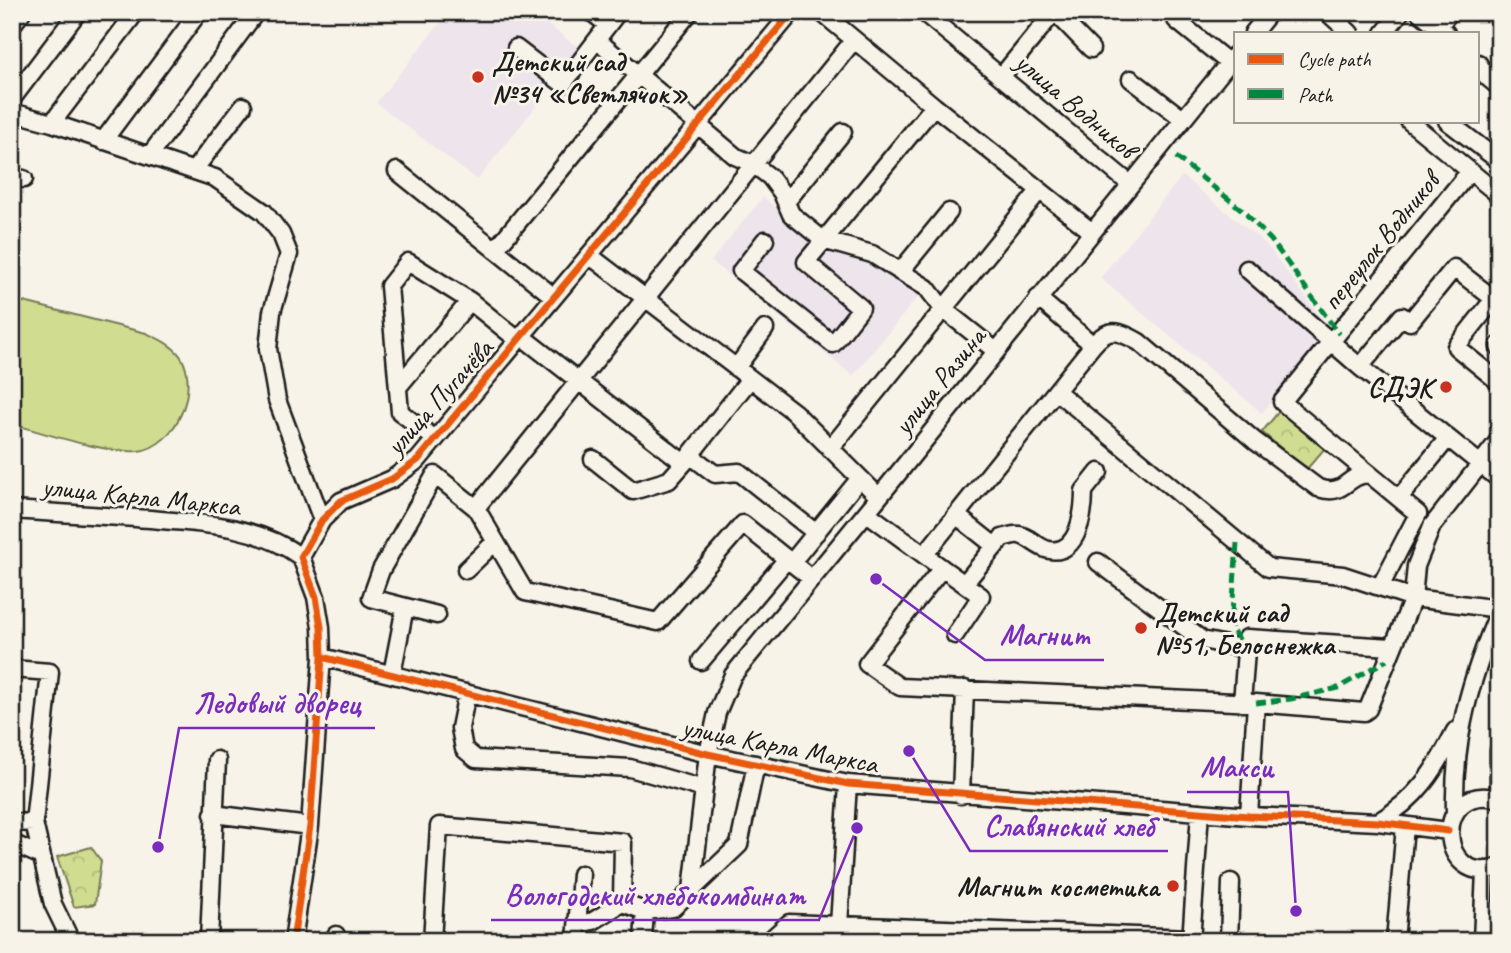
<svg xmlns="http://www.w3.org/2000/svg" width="1511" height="953" font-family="Caveat,sans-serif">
	<defs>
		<pattern id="park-crowns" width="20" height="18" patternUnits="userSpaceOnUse" patternTransform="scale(1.75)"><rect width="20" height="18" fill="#d0dc8f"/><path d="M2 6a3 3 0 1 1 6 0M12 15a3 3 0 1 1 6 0" fill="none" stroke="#b2bc7b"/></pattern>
	</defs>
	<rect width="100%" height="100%" fill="#f7f3e8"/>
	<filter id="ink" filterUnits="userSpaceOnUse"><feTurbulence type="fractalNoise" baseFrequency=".0143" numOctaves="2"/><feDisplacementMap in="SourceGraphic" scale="14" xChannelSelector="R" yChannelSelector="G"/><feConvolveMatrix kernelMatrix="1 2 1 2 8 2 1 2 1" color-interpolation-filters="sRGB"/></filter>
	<g filter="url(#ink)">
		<path fill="#eee4eb" d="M449 12H531L581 50 477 180 376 103Z
			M1182 176 1266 244 1331 331 1262 413 1100 278Z
			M763 197 823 247 869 260 921 293 853 376 711 261Z"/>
		<path fill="#d0dc8f" stroke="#767c56" stroke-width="2" d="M12 299 146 333C159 339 173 345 181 357 200 389 176 447 138 451 106 454 45 433 12 424Z"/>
		<path fill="url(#park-crowns)" stroke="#767c56" stroke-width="2" d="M1280 410 1325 448 1306 470 1262 432Z
			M91 847 101 861 95 904 74 907 57 857Z"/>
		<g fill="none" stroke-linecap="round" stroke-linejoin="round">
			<g stroke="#1c1c1c" stroke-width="21">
				<path id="minor" d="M591 12 608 25
					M821 12 934 106
					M923 12 1130 184
					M1055 12 1091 49
					M1327 12 1350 33
					M1419 12 1446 33
					M1176 20 1229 63
					M12 25 22 12
					M1438 27 1450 12
					M1253 33 1270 12
					M1384 33 1401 12
					M597 40 735 156 753 164 770 177 782 193 791 214 823 240 872 254 927 288 943 309 996 351
					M516 48 563 84 618 12
					M1478 63 1487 77 1499 87
					M1001 77 1054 12
					M1131 79 1183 119
					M12 99 78 12
					M12 112 52 123 215 178 264 212 281 234 289 254 272 312 268 349 277 400 322 520
					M1409 121 1499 195
					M1447 121 1499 161
					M52 123 136 12
					M103 141 199 12
					M150 155 256 12
					M194 170 243 106
					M397 171 554 297
					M12 177 24 179
					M786 202 843 132
					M765 240 741 271 833 344 861 308 806 262 934 106 1092 232
					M495 250 690 12
					M589 255 794 412 879 497
					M1247 269 1360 367 1499 479
					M900 272 949 212
					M521 336 684 463 669 480 633 491 593 459
					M1093 345C1109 326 1119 331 1139 342L1255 441 1318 488C1346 497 1344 476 1368 474
					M1499 345V347
					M1360 367 1402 316 1410 322 1454 268 1494 299 1456 347 1499 382
					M736 368 765 329
					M750 379 690 455 715 474 739 472 816 533
					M398 387 470 301 518 340
					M1056 391 1269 568 1343 575 1413 598 1499 609
					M435 439 400 412 389 286 408 262 470 301
					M830 449 1039 191
					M1399 498 1448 438
					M476 508 854 40
					M12 510C53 513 95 515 136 518 193 523 253 522 301 557
					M867 513 942 568 867 664 900 687 1256 703 1249 816
					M956 515 995 546
					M925 554 1093 345 1038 298
					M792 562 860 478
					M1098 562 1202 640 1246 649
					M942 568 981 596 955 635
					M466 570 495 542
					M964 584 1002 538C1007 537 1014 534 1019 535 1029 536 1038 548 1049 550 1079 556 1084 510 1084 491L1099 472
					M1380 587 1418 514 1282 402 1470 171
					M437 615 371 598 381 570 435 475 476 508 525 592 658 622 743 524 812 579
					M322 657 708 754 848 784 1249 816 1378 822 1448 831
					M701 661 787 559
					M12 669 50 672 34 823
					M392 674 405 607
					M467 693 460 728 464 749 476 759 630 768 704 789
					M1242 703 1247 638 1392 647
					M1256 703 1364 712 1368 709 1413 598 1416 566 1432 526 1499 440
					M1499 750V788
					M848 784 839 925 1191 938
					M961 795 965 689
					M1499 799C1431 780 1437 890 1499 867
					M1455 813C1453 739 1470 679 1499 612
					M213 814 310 826
					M12 822 34 823 53 904 71 941
					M1378 822C1417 799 1435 771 1455 731
					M12 843 39 855
					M692 890 708 754 717 713 733 675 879 497 1236 54
					M645 911 673 908 739 845 756 764
					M578 924 593 921 622 903 645 911 643 941
					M209 941 217 760
					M293 941 310 826 322 657 321 627 316 597 301 557 322 520 341 501 392 479 418 460 792 12
					M336 941V935
					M432 941 439 826 623 842 622 903
					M576 941 581 874
					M769 941 789 923 839 925
					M1191 941 1200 812
					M1229 941 1231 882
					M1395 941 1405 826
					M1482 941 1485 870"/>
			</g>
			<use href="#minor" stroke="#f7f3e8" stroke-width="16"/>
			<path stroke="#00873e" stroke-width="5" stroke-dasharray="10 5" stroke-linecap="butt" d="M1176 20V12
				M1176 157 1241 209 1271 240 1339 334
				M1237 543 1231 628 1246 649
				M1256 703 1291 699 1338 688 1387 660"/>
			<g stroke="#f7f3e8" stroke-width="11">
				<path id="cycleway" d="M322 657 708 754 848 784 1249 816 1378 822 1448 831
					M293 941 310 826 322 657 321 627 316 597 301 557 322 520 341 501 392 479 418 460 792 12"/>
			</g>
			<use href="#cycleway" stroke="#e8590c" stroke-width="7"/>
		</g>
	</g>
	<g fill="#c8321e" stroke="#f7f3e8" stroke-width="2.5">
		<circle cx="478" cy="77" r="7"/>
		<circle cx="1446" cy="387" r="7"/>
		<circle cx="1141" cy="628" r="7"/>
		<circle cx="1173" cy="886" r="7"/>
	</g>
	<g text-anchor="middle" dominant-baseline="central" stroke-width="6" stroke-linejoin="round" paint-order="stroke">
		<g font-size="28" font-weight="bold" fill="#1c1c1c" stroke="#f7f3e8" text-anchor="start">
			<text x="492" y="61">Детский сад<tspan x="492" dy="32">№34 «Светлячок»</tspan></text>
			<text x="1432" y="387" text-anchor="end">СДЭК</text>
			<text x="1155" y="612">Детский сад<tspan x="1155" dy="32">№51, Белоснежка</tspan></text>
			<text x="1159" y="886" text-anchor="end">Магнит косметика</text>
		</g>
		<g font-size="28" fill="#1c1c1c" stroke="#f7f3e8">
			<text transform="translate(1076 105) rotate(40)">улица Водников</text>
			<text transform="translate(1380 241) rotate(-51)">переулок Водников</text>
			<text transform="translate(939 381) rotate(-51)">улица Разина</text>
			<text transform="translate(439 397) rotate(-48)">улица Пугачёва</text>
			<text transform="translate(141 496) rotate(6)">улица Карла Маркса</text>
			<text transform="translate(780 745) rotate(11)">улица Карла Маркса</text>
		</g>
	</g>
	<path fill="none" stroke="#7b2cbf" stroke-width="2.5" d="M876 579L985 660H1104M158 847L179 728H375M1296 911L1288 792H1187M909 751L970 851H1168M857 828L819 920H491"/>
	<g fill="#7b2cbf" stroke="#f7f3e8" stroke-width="2.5">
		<circle cx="876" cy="579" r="7"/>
		<circle cx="158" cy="847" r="7"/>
		<circle cx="1296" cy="911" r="7"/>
		<circle cx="909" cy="751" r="7"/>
		<circle cx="857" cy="828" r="7"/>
	</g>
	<g font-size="30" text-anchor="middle" font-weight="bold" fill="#7b2cbf" stroke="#f7f3e8" stroke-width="6" stroke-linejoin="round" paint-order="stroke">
		<text x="1045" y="645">Магнит</text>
		<text x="277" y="713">Ледовый дворец</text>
		<text x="1237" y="777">Макси</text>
		<text x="1069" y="836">Славянский хлеб</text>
		<text x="655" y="905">Вологодский хлебокомбинат</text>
	</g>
	<rect width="1511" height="953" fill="none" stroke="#f7f3e8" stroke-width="42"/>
	<rect x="21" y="21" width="1469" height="911" fill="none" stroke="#1c1c1c" stroke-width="2.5" filter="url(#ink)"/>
	<rect x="1234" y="32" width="245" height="91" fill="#f7f3e8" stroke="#9f9d96" stroke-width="2"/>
	<rect x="1248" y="54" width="35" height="10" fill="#e8590c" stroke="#9f9d96" stroke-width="2"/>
	<text x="1298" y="66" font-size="21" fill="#1c1c1c">Cycle path</text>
	<rect x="1248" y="89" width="35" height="10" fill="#00873e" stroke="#9f9d96" stroke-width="2"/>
	<text x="1298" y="102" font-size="21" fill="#1c1c1c">Path</text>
</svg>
